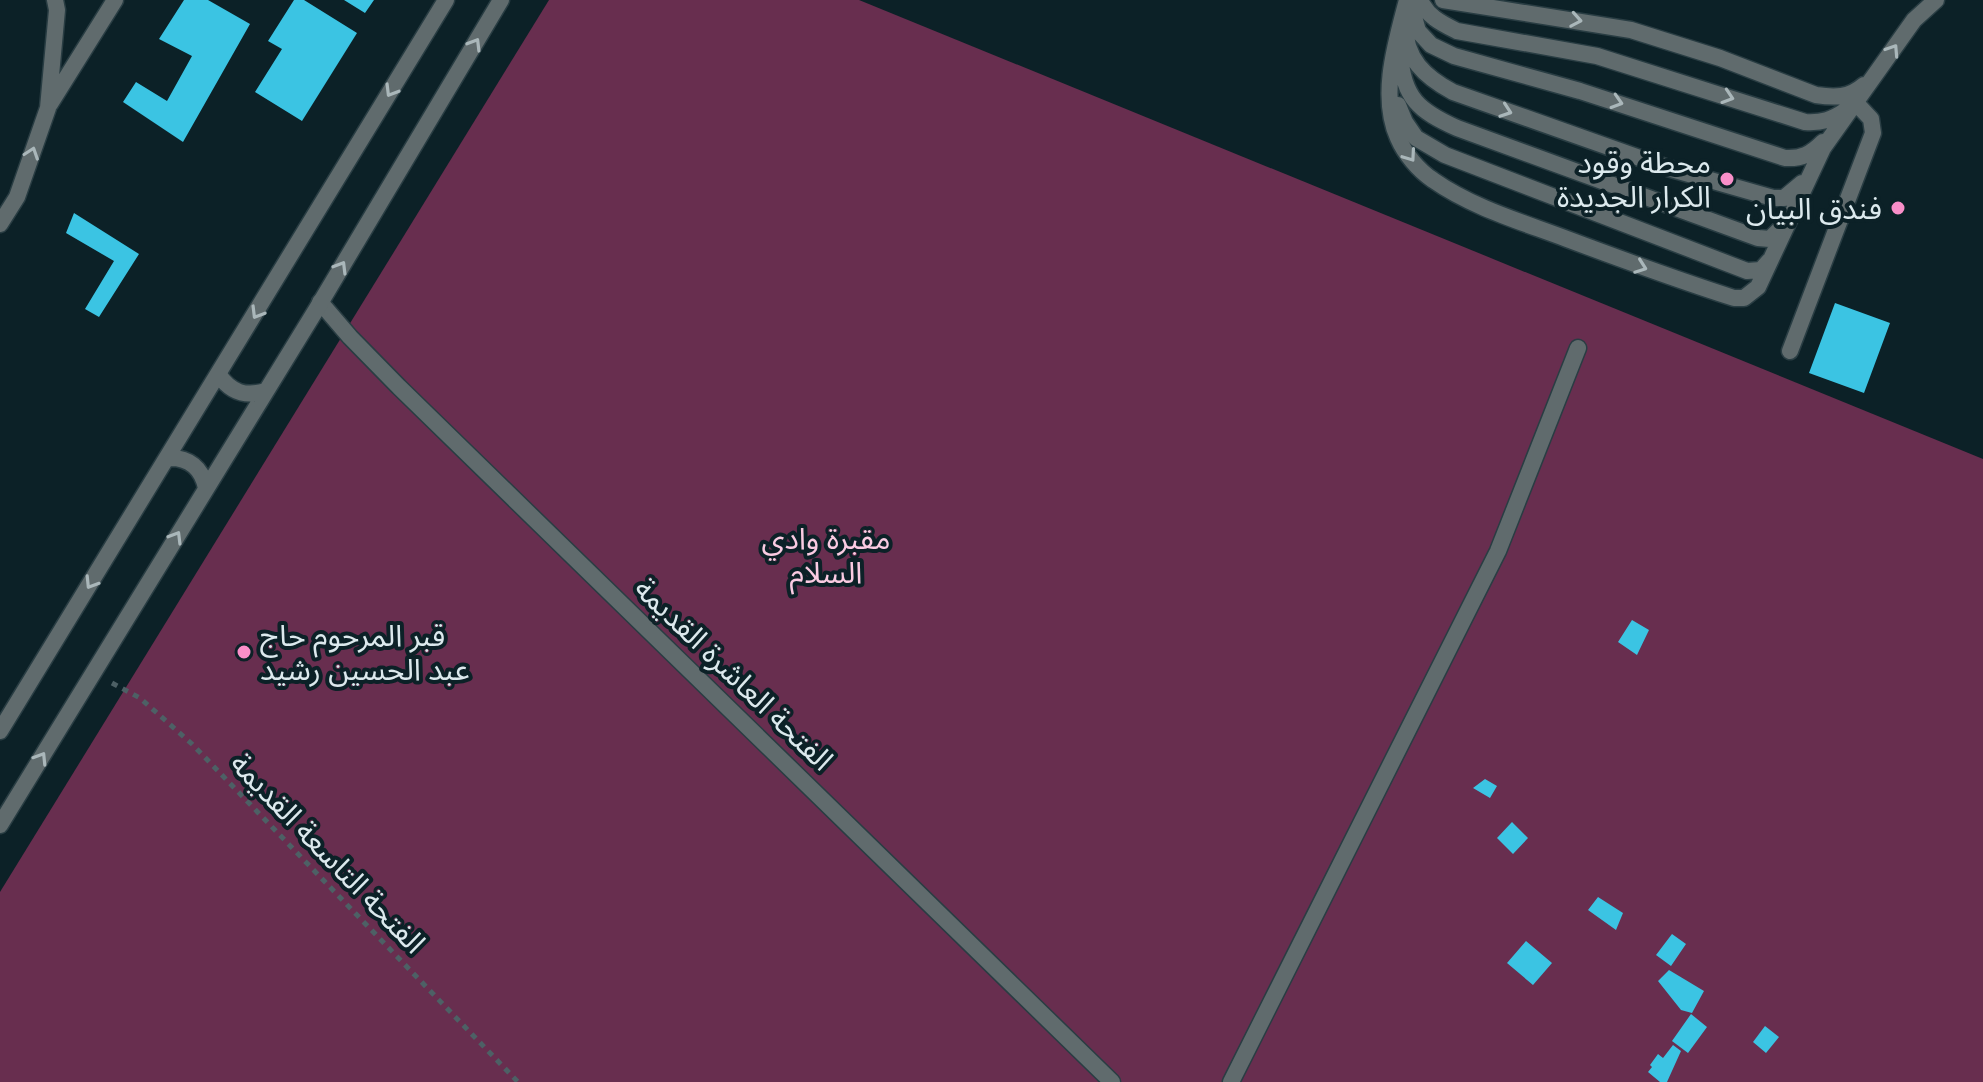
<svg xmlns="http://www.w3.org/2000/svg" width="1983" height="1082" font-family="Figtree,'Noto Sans Arabic',sans-serif">
	<rect width="100%" height="100%" fill="#0c2127"/>
	<path fill="#682e4f" d="M549 0H859L1983 459V1082H0V892Z"/>
	<path fill="#3bc4e3" d="M184 0H208L250 24 183 142 123 102 136 82 167 101 192 56 159 39Z
		M294 0H304L357 33 302 121 255 92 282 49 268 41Z
		M344 0H374L365 13Z
		M74 213 139 254 99 317 85 309 114 261 66 233Z
		M1835 303 1890 323 1864 393 1809 373Z
		M1632 620 1649 630 1637 655 1618 642Z
		M1485 779 1497 786 1490 798 1473 788Z
		M1512 822 1528 838 1513 854 1497 838Z
		M1598 897 1623 913 1616 930 1588 910Z
		M1672 934 1686 944 1671 966 1656 955Z
		M1526 941 1552 963 1533 985 1507 963Z
		M1669 970 1704 991 1692 1013 1681 1010 1658 981Z
		M1691 1014 1707 1027 1688 1053 1672 1041Z
		M1765 1026 1779 1037 1766 1053 1753 1042Z
		M1673 1045 1681 1051 1667 1082H1660L1648 1072 1652 1067 1650 1065 1658 1054 1663 1058Z"/>
	<g fill="none" stroke-linecap="round" stroke-linejoin="round">
		<g stroke="#293d43" stroke-width="19">
			<path id="service" d="M1407 0C1396 42 1379 96 1398 138 1405 154 1418 170 1433 180 1473 208 1522 222 1567 239 1623 260 1678 280 1734 298H1744L1758 287 1823 148 1914 20 1936 0
				M1420 0C1428 17 1441 23 1457 31L1597 56 1805 122C1822 123 1832 120 1846 110
				M1443 0 1631 30 1720 58 1816 95C1835 98 1849 98 1864 85
				M1411 6 1418 31 1431 45 1454 56 1580 91 1785 158C1802 159 1811 154 1823 142
				M1405 25C1405 59 1425 77 1453 92L1668 168 1773 198H1784L1802 183
				M1400 54C1403 98 1419 111 1457 128L1758 238 1770 239 1783 226
				M50 104 115 0
				M1398 105 1405 122 1416 138 1445 155 1747 271 1761 270 1769 261
				M0 224 17 197 48 108 57 10 55 0
				M1790 351 1873 133 1871 119 1856 103
				M1231 1082 1498 551 1578 348"/>
		</g>
		<g stroke="#293d43" stroke-width="19">
			<path id="minor" d="M320 302 350 337 399 387 1112 1082"/>
		</g>
		<g stroke="#293d43" stroke-width="19">
			<path id="tertiary" d="M219 375C231 393 246 397 266 391
				M168 458C189 457 202 468 206 488
				M0 731 446 0
				M0 825 316 310 501 0"/>
		</g>
		<path stroke="#4d6065" stroke-width="5" stroke-dasharray="6 6" stroke-linecap="butt" d="M112 683 140 698 192 744 518 1082"/>
		<use href="#service" stroke="#606b6d" stroke-width="16"/>
		<use href="#minor" stroke="#606b6d" stroke-width="16"/>
		<use href="#tertiary" stroke="#606b6d" stroke-width="16"/>
	</g>
	<defs><path id="oneway-chevron" d="M-2-3.5L2.5 0L-2 3.5" fill="none" stroke-width="1.6" stroke-linecap="round" stroke-linejoin="round" transform="scale(2)"/></defs>
	<g stroke="#aab7ba">
		<use href="#oneway-chevron" transform="translate(1576 20) rotate(10)"/>
		<use href="#oneway-chevron" transform="translate(475 44) rotate(-59)"/>
		<use href="#oneway-chevron" transform="translate(1893 50) rotate(-57)"/>
		<use href="#oneway-chevron" transform="translate(391 91) rotate(121)"/>
		<use href="#oneway-chevron" transform="translate(1728 97) rotate(18)"/>
		<use href="#oneway-chevron" transform="translate(1617 102) rotate(17)"/>
		<use href="#oneway-chevron" transform="translate(1506 111) rotate(19)"/>
		<use href="#oneway-chevron" transform="translate(32 153) rotate(-71)"/>
		<use href="#oneway-chevron" transform="translate(1410 156) rotate(55)"/>
		<use href="#oneway-chevron" transform="translate(341 267) rotate(-59)"/>
		<use href="#oneway-chevron" transform="translate(1641 267) rotate(20)"/>
		<use href="#oneway-chevron" transform="translate(257 313) rotate(121)"/>
		<use href="#oneway-chevron" transform="translate(176 537) rotate(-59)"/>
		<use href="#oneway-chevron" transform="translate(91 583) rotate(122)"/>
		<use href="#oneway-chevron" transform="translate(41 758) rotate(-58)"/>
	</g>
	<g fill="#f98fc9" stroke="#0c2127" stroke-width="3">
		<circle cx="1727" cy="179" r="8"/>
		<circle cx="1898" cy="208" r="8"/>
		<circle cx="244" cy="652" r="8"/>
	</g>
	<g text-anchor="middle" dominant-baseline="central" stroke-width="8" stroke-linejoin="round" paint-order="stroke">
		<g font-size="30" fill="#dce9ed" stroke="#0c2127" text-anchor="end">
			<text x="1711" y="162">محطة وقود<tspan x="1711" dy="34">الكرار الجديدة</tspan></text>
			<text x="1882" y="208">فندق البيان</text>
			<text x="260" y="635" text-anchor="start">قبر المرحوم حاج<tspan x="260" dy="34">عبد الحسين رشيد</tspan></text>
		</g>
		<g font-size="30" fill="#facbe2" stroke="#0c2127">
			<text x="826" y="538">مقبرة وادي<tspan x="826" dy="34">السلام</tspan></text>
		</g>
		<g font-size="30" fill="#dce9ed" stroke="#0c2127">
			<text transform="translate(734 674) rotate(44)">الفتحة العاشرة القديمة</text>
			<text transform="translate(328 853) rotate(46)">الفتحة التاسعة القديمة</text>
		</g>
	</g>
</svg>
